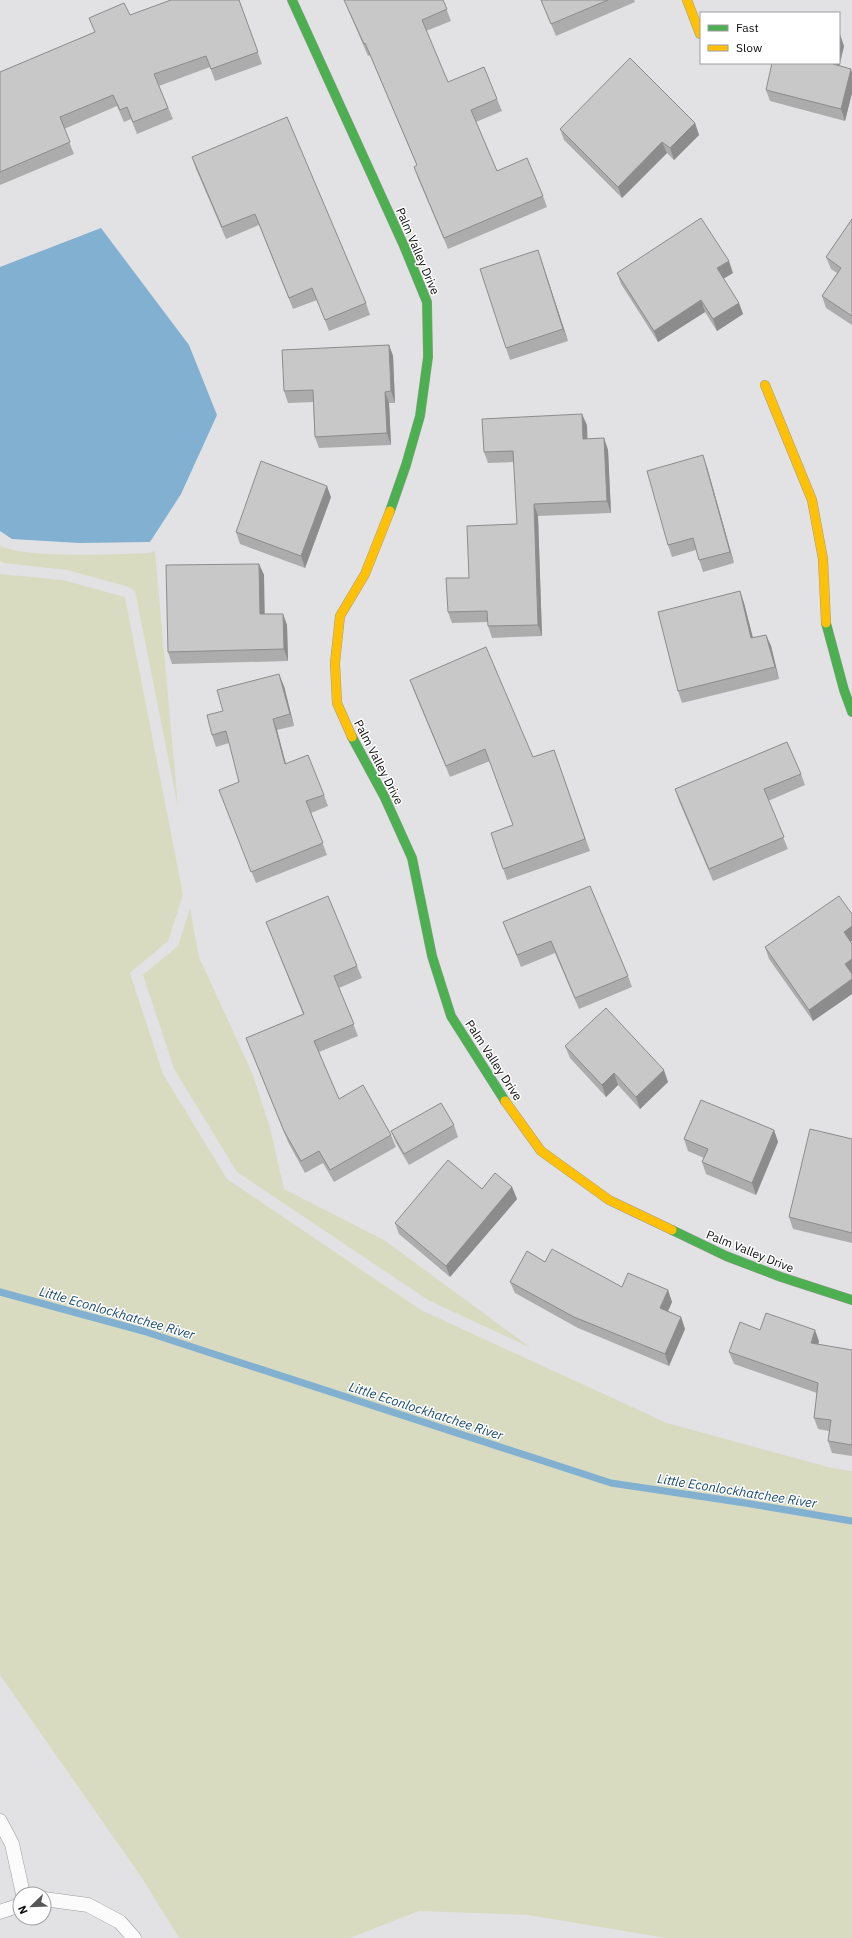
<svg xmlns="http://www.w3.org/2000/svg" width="852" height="1938" font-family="'IBM Plex Sans',sans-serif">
	<rect width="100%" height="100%" fill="#e2e2e4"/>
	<path fill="#d9dbc1" d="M0 545C20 559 121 554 149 553L155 551 178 807 135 591 129 587 67 570 4 563 0 561Z
		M0 574 63 580 125 597 183 895 168 941 130 973 163 1074 227 1179 421 1310 667 1423 832 1468 852 1471V1938H666L528 1915 419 1911 350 1938H179L142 1878 0 1675Z
		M190 908 199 957 253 1075 270 1128 284 1189 384 1240 531 1348 428 1300 237 1172 174 1069 143 975 178 946Z"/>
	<path fill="#81b0d1" d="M101 228 189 345 217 415 181 494 150 542 79 543 12 539 0 531V267Z"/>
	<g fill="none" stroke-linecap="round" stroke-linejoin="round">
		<path stroke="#81b0d1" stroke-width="7" d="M0 1292 143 1331 611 1483 745 1503 852 1521"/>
		<g stroke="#9b9b9c" stroke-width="15">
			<path id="lane" d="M0 1821 12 1844 23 1894
				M44 1899 88 1905 120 1922 134 1938
				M0 1912 20 1905"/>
		</g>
		<g stroke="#9b9b9c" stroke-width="10">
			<path id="fast" d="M292 0 404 246 427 302 428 357 420 416 406 465 390 511
				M826 623 844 690 852 712
				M352 737 384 796 412 858 432 956 451 1016 505 1101
				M672 1230 726 1256 781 1277 852 1300"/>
		</g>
		<g stroke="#9b9b9c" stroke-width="10">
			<path id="slow" d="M687 0 700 34
				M765 385 812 500 823 559 826 623
				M352 737 337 703 335 663 340 616 365 574 390 511
				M505 1101 541 1151 609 1200 672 1230"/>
		</g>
		<use href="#lane" stroke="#fbfbfb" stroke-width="14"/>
		<use href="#fast" stroke="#4caf50" stroke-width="9"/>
		<use href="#slow" stroke="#ffc107" stroke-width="9"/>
	</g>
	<path fill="#acacac" d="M239 0 262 64 215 81 210 67 159 86 173 119 137 134 131 119 124 122 117 106 64 129 74 154 0 185V72L95 32 89 18 130 15Z
		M344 0H443L451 21 426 31 448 82 497 99 502 111 476 122 497 171 543 196 547 207 448 249 418 178 414 167 417 166 370 55 368 56Z
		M541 0H634L635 2 556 36Z
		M844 46 839 66 852 72V93L845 121 770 101 766 90Z
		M695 123 699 135 674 160 667 153 622 198 564 140 560 129Z
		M192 157 366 303 370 315 329 331 317 300 293 309 259 225 226 239 196 169Z
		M852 219V325L826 308 822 296 837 273 831 269 826 257Z
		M542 262 568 341 510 360 506 348Z
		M617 273H733L723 279 739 303 743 314 717 331 705 312 658 342 621 284Z
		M389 345 393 356 395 403H389L391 445 319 448 315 437 313 402 288 403 284 391Z
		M587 425V439L604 438 608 450 611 513 538 516 542 636 492 638 488 626V622L452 623 448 612 469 578 517 524 514 462 488 463 484 452Z
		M707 467 734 563 703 572 696 550 672 557 668 545Z
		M331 497 305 568 240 544 236 532Z
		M259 564 264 575V614H283L287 625 288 661 172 664 168 652Z
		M740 591 744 603 753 638 766 635 771 646 779 679 682 703 678 691Z
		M410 680 533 757 554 750 590 851 507 880 491 833 513 825 490 761 450 777 414 691Z
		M284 686 294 726 277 730 286 764 324 795 328 806 311 813 327 855 256 883 219 790 239 782 229 743 216 747 212 735 223 711Z
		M801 774 805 785 768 801 788 849 713 881 679 801 675 789Z
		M590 886 628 976 632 987 579 1009 555 953 521 967 503 922Z
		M266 922 357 966 362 978 339 988 358 1036 319 1052 339 1099 391 1135 396 1147 334 1182 323 1163 305 1173 288 1142 246 1038 303 1014Z
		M852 941 850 942 852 944V994L813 1021 769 959 765 947Z
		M565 1046 668 1082 640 1109 618 1085 606 1097 570 1058Z
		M454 1125 458 1137 409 1165 396 1143 391 1131Z
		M774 1130 778 1142 756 1195 706 1174 702 1162 704 1158 688 1151 684 1139Z
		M852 1139V1243L793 1229 789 1217Z
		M512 1187 517 1199 450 1277 399 1234 395 1223 482 1189Z
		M545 1262 622 1287 668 1290 672 1302 668 1311 681 1317 685 1329 669 1366 578 1328 515 1293 510 1282Z
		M819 1341 818 1345 852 1350V1456L832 1453 828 1441 829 1431 818 1429 814 1418 817 1393 734 1364 729 1352Z"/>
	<path fill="#8c8c8c" d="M840 34 844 46 837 76 833 64V63H839V39Z
		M851 69 852 72V93L845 121 841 109Z
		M695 123 699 135 674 160 670 148Z
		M662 142 667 153 622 198 618 187Z
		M538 250 542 262 568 341 563 329Z
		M729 261 733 273 721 280 717 268Z
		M701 300 705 312 658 342 654 331Z
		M739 303 743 314 717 331 713 319Z
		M389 345 393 356 395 403 391 391Z
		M385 392 389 403 391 445 387 433Z
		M582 414 587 425 588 451 583 439Z
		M604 438 608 450 611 513 607 501Z
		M703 455 707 467 734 563 730 552Z
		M327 486 331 497 305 568 301 556Z
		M534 504 538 516 542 636 538 625Z
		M259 564 264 575 265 626 260 614Z
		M740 591 744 603 756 650 751 638Z
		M283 614 287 625 288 661 284 649Z
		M766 635 771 646 779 679 775 667Z
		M279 674 284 686 294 726 290 714Z
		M273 719 277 730 289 776 285 764Z
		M852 926V941L848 944 844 932Z
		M852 959V974L845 964Z
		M852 979V994L813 1021 809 1010Z
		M664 1070 668 1082 640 1109 636 1097Z
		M614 1073 618 1085 606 1097 602 1085Z
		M774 1130 778 1142 756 1195 752 1183Z
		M512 1187 517 1199 450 1277 446 1266Z
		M668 1290 672 1302 664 1320 660 1308Z
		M681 1317 685 1329 669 1366 665 1354Z
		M815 1330 819 1341 815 1355 811 1343Z"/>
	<path fill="#c8c8c8" stroke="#8c8c8c" d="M171 0H239L258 52 211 69 206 56 154 74 168 108 133 122 127 107 120 110 113 95 60 117 70 142 0 172V72L95 32 89 18 124 3 130 15Z
		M344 0H443L447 9 422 20 448 82 484 67 497 99 471 110 497 171 527 158 543 196 444 238 414 167 417 165 365 43 364 44Z
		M541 0H608L551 24Z
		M630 58 695 123 670 148 662 142 618 187 560 129Z
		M772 63H833V64L851 69 841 109 766 90Z
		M287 117 366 303 325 320 312 288 289 298 255 214 222 227 192 157Z
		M701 218 729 261 717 268 739 303 713 319 701 300 654 331 617 273Z
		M852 219V316L822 296 841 268 826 257Z
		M538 250 563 329 506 348 480 269Z
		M389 345 391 391 385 392 387 433 315 437 313 390 284 391 282 350Z
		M582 414 583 439 604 438 607 501 534 504 538 625 488 626 487 611 448 612 446 578H469L467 526 517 524 513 451 484 452 482 419Z
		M703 455 730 552 699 560 693 538 668 545 647 471Z
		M261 461 327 486 301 556 236 532Z
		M259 564 260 614H283L284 649 168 652 166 565Z
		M740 591 751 638 766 635 775 667 678 691 658 612Z
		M486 647 533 757 554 750 585 839 503 869 491 833 513 825 485 749 446 766 410 680Z
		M279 674 290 714 273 719 285 764 308 755 324 795 306 801 323 843 251 872 219 790 239 782 226 731 212 735 207 715 223 711 217 690Z
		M787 742 801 774 764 789 784 837 709 869 675 789Z
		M590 886 628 976 575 998 551 941 517 955 503 922Z
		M328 896 357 966 334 976 354 1024 314 1041 339 1099 363 1085 391 1135 330 1170 319 1151 301 1161 284 1131 246 1038 304 1014 266 922Z
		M839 896 852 914V926L844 932 852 944V959L845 964 852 974V979L809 1010 765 947Z
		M606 1008 664 1070 636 1097 614 1073 602 1085 565 1046Z
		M701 1100 774 1130 752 1183 702 1162 708 1149 684 1139Z
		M441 1103 454 1125 404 1154 391 1131Z
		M810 1129 852 1139V1233L789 1217Z
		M448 1160 482 1189 495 1173 512 1187 446 1266 395 1223Z
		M552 1249 622 1287 628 1273 668 1290 660 1308 681 1317 665 1354 574 1317 510 1282 527 1251 545 1262Z
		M766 1313 815 1330 811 1343 852 1350V1445L828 1441 831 1420 814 1418 818 1383 729 1352 740 1322 760 1330Z"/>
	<g text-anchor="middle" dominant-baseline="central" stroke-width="3" stroke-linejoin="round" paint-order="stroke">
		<g font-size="12" fill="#0c0c0d" stroke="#fff">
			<text transform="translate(418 251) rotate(67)">Palm Valley Drive</text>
			<text transform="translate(379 762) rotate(63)">Palm Valley Drive</text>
			<text transform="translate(494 1060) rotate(57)">Palm Valley Drive</text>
			<text transform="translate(750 1251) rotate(22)">Palm Valley Drive</text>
		</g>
		<g font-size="13" font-style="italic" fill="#194b6c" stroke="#fff">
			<text transform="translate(117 1313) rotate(16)">Little Econlockhatchee River</text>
			<text transform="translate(426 1411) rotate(18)">Little Econlockhatchee River</text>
			<text transform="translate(737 1491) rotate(9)">Little Econlockhatchee River</text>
		</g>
	</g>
	<rect x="700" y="12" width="140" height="52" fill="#ffffff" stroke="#9e9e9e"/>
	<rect x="708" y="25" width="20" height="6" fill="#4caf50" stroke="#9e9e9e"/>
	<text x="736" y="32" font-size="12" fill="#0c0c0d">Fast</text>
	<rect x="708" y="45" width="20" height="6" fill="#ffc107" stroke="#9e9e9e"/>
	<text x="736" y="52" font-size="12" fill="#0c0c0d">Slow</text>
	<g transform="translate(32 1906) rotate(247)"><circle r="19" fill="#ffffff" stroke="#9e9e9e"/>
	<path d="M0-3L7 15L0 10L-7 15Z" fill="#575758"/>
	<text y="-6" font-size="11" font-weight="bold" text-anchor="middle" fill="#0c0c0d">N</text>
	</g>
</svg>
